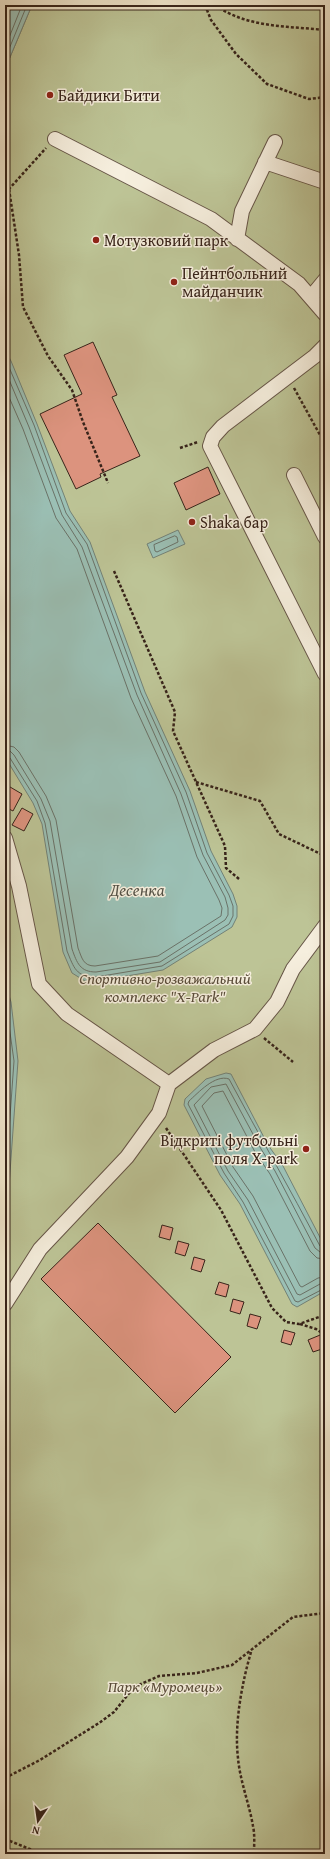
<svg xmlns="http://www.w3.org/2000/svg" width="330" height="1859" font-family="'Gentium Book Plus',serif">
	<rect width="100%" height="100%" fill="#f1e7cd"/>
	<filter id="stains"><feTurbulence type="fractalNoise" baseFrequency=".005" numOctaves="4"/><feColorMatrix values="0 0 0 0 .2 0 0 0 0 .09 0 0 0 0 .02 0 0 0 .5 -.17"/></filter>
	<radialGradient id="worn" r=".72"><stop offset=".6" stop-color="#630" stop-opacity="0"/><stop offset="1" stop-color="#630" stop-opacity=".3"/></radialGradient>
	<path fill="#bdc496" stroke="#7a7458" d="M32 5H325V1854H5V69Z"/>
	<path fill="#9bc0b5" stroke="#738277" d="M5 5H32L5 69Z
		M5 350 11 361 37 424 70 511 90 542 145 692 190 791 211 851 233 894 237 906V917L232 927 163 970 96 981H85L72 973 63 952 42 824 33 803 5 757Z
		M178 530 185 544 153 558 147 544Z
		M5 982 11 1002 18 1061 8 1200 5 1205Z
		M226 1073 231 1074 268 1145 283 1166 325 1247V1291L297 1307 292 1304 240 1204 220 1175 184 1105 185 1099 206 1079Z"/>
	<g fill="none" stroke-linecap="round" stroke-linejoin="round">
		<path stroke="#6a7268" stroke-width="1" d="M5 48 22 5
			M5 59 27 5
			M5 358 34 425 66 513 87 544 141 693 186 792 207 853 229 895 233 906V916L229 924 162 966 96 977C76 977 74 968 67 951L45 823 37 801 10 758 5 756
			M5 370 29 427 62 515 82 547 137 695 181 794 203 855 225 897 228 908V915L225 920 160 962 96 972C80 972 77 963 72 949L50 821 41 799 14 755 10 751H5
			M5 388 23 429 56 518 77 549 131 698 176 796 197 857 219 900 222 908 221 916 158 956 95 966C83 966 82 958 78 948L56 820 46 796 19 752 14 747 5 745
			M175 536 177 537 178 542 157 552 155 551 154 545Z
			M5 997 14 1061 5 1186
			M5 1031 9 1061 5 1113
			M325 1248 320 1246C290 1189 259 1135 229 1079 215 1074 198 1093 189 1101L188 1104 224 1173 243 1202 295 1301 298 1302 325 1288
			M325 1253 320 1252 315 1248 275 1171 261 1149 226 1084 211 1087 194 1105 228 1171 248 1200 297 1294 300 1295 320 1284 325 1283
			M325 1259 317 1258 310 1251 270 1174 255 1152 223 1091 214 1093 202 1106 233 1167 253 1196 300 1286 302 1287 318 1278 325 1277"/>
	</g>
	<path fill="#dc937e" stroke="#38241a" d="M93 342 117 395 112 397 140 456 100 474 101 477 76 489 40 414 82 394 64 355Z
		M208 467 220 494 186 510 174 483Z
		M5 784 22 794 13 811 5 807Z
		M22 808 33 814 24 831 12 825Z
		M98 1223 231 1357 175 1413 41 1279Z
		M162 1225 173 1228 170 1240 159 1237Z
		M178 1241 189 1244 185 1256 175 1253Z
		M194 1257 205 1260 201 1272 191 1269Z
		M219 1282 229 1285 226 1297 215 1294Z
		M233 1299 244 1302 240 1314 230 1311Z
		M250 1314 261 1317 257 1329 247 1326Z
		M284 1330 295 1333 291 1345 281 1342Z
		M325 1333V1348L313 1352 308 1340Z"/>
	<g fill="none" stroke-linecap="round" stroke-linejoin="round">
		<g stroke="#665547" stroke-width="16">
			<path id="minor" d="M55 139 211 219 299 284 325 314
				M265 162 325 182
				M237 239 242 211 275 142
				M311 297 325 280
				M325 346 315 356 223 426 213 437 210 446 325 674
				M294 475 325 537
				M5 838 19 886 39 984 67 1014 169 1084
				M5 1304 40 1249 127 1157 159 1113 169 1084 214 1050 255 1029 277 1002 293 969 325 926"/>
		</g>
		<path stroke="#38241a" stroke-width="2.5" stroke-dasharray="3 2" stroke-linecap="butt" d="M205 5 211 20 236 54 267 84 309 99 325 97
			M215 5C247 28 288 26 325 30
			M5 185 9 189 46 148
			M9 189 19 255 23 307 48 356 72 390 83 422 108 483
			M294 388 320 435H325
			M180 448 198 442
			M114 571 175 712 173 731 225 846 226 868 239 879
			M196 782 260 801 279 834 325 856
			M264 1038 293 1062
			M166 1128 221 1210 272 1308 286 1322 299 1324 325 1315
			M321 1233 325 1241
			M300 1324 316 1329 325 1335
			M251 1652C242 1683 234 1724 238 1758 240 1781 249 1803 253 1826 255 1835 254 1845 254 1854
			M5 1778 40 1760 99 1723 114 1712 134 1687 159 1676 197 1673 232 1665 293 1617 325 1613
			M5 1839 42 1854
			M322 1854 325 1838"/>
		<use href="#minor" stroke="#f6efde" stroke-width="14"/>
	</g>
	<g fill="#8f2418" stroke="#f6efde" stroke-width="1.5">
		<circle cx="50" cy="95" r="4"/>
		<circle cx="96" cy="240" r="4"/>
		<circle cx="174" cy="282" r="4"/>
		<circle cx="192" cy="522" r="4"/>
		<circle cx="306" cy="1149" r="4"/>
	</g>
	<g text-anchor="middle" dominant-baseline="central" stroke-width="3" stroke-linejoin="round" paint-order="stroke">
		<g font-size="16" fill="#38241a" stroke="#f6efde" text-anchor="start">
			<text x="58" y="95">Байдики Бити</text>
			<text x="104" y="240">Мотузковий парк</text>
			<text x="182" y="273">Пейнтбольний<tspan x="182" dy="18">майданчик</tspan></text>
			<text x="200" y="522">Shaka бар</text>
			<text x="298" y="1140" text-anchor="end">Відкриті футбольні<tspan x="298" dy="18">поля X-park</tspan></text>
		</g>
		<g font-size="16" font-style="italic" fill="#594c39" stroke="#f6efde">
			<text x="165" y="978">Спортивно-розважальний<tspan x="165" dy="18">комплекс "Х-Park"</tspan></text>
			<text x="165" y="1686">Парк «Муромець»</text>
		</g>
		<g font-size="17" font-style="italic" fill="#565348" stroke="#f6efde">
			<text x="137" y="889">Десенка</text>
		</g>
	</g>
	<rect width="330" height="1859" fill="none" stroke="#f1e7cd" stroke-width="20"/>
	<rect x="6" y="6" width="318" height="1847" fill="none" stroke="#38241a" stroke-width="2"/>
	<rect x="10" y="10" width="310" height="1839" fill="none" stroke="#38241a"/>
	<g transform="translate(38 1821) rotate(193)" stroke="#f6efde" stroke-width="3" paint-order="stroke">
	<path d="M0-3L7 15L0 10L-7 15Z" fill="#38241a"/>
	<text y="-6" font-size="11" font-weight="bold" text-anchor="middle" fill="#38241a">N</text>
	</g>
	<rect width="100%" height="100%" filter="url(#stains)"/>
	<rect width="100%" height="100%" fill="url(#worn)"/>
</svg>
